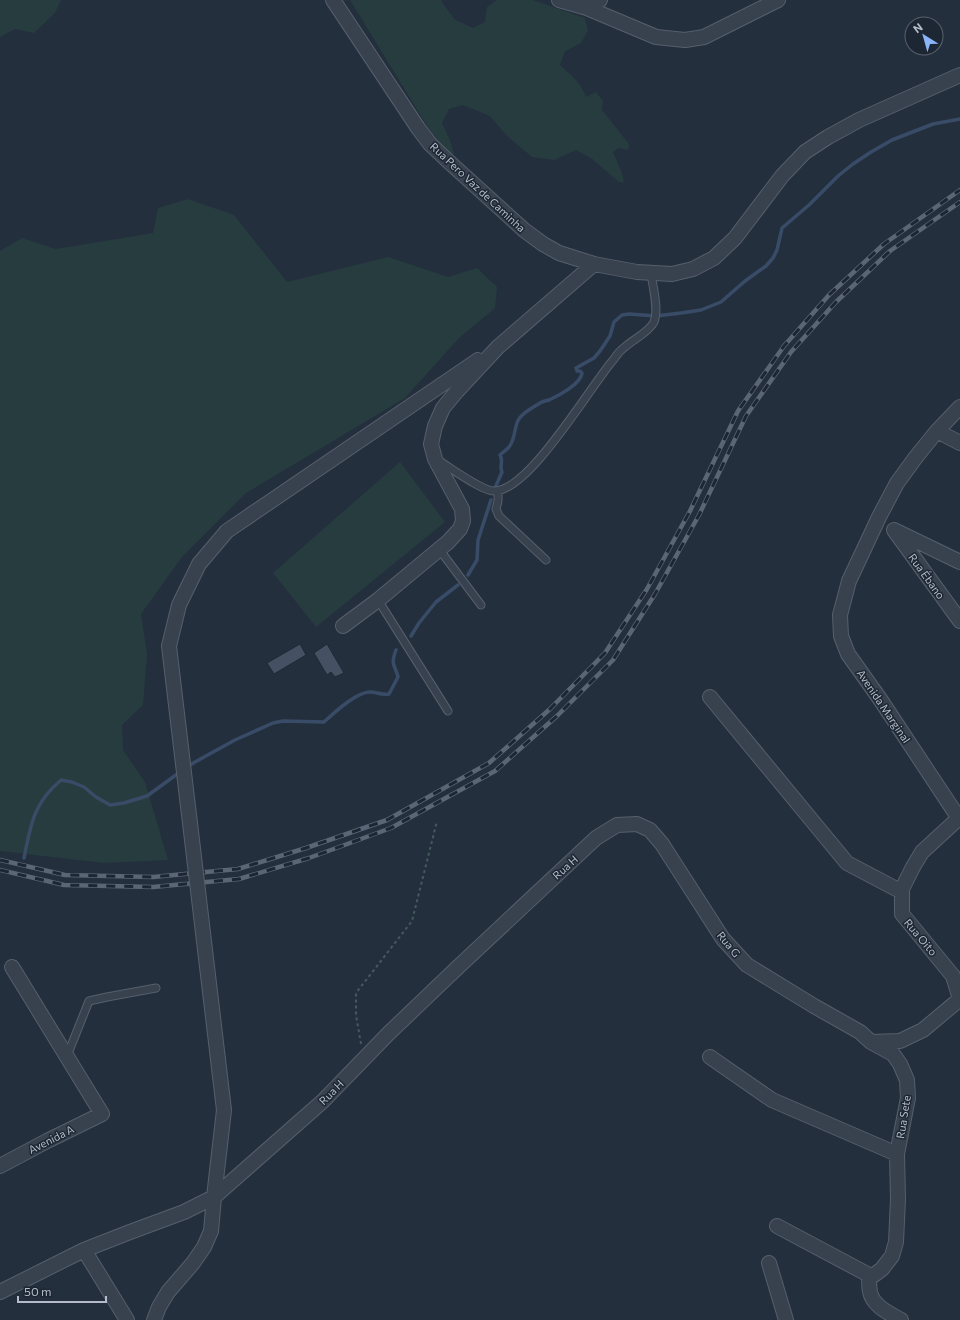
<svg xmlns="http://www.w3.org/2000/svg" width="960" height="1320" font-family="Commissioner,sans-serif">
	<rect width="100%" height="100%" fill="#242f3e"/>
	<path fill="#263c3f" d="M0 0H61L55 13 34 33 15 29 0 37Z
		M350 0H442V2L454 19 473 28 485 22 487 7 497 0H533L585 18 588 31 581 43 565 51 560 65C571 75 581 83 586 97L596 92 603 101 602 110 629 144 628 150 618 148 613 152 622 173 624 182H619L591 158 576 150 554 160 532 157 506 135 490 116 463 105 449 109 442 123 450 140 454 154 447 153 432 134Z
		M188 199 234 215 287 282 388 257 448 277 477 268 497 287 495 308 459 338 405 398 246 493 182 557 141 614 147 654 143 705 122 725 123 750 145 782 168 860 104 863 0 851V251L22 238 56 249 153 233 158 208Z
		M400 462 445 522 316 627 273 573Z"/>
	<g fill="none" stroke-linecap="round" stroke-linejoin="round">
		<path stroke="#394c67" stroke-width="3.5" d="M495 488 502 472C499 466 504 461 500 455 503 452 507 450 509 447 515 439 514 431 517 423 520 414 532 408 540 403 543 401 546 401 549 400 558 396 581 384 582 373L580 371H577L576 368 594 358 600 351 610 336 614 322 622 315 629 314 656 316 681 313 701 310 721 302 745 281 766 266 773 258 777 250 782 228 809 205 838 176 853 164 871 152 892 140 933 124 960 119
			M468 575 477 560 478 540 491 500
			M411 636 419 623 436 602 458 585
			M187 767 195 762 235 740 273 723 283 721 324 722C334 713 356 692 370 692 377 692 379 695 389 694L398 677C395 664 390 666 396 650
			M24 858C31 824 33 804 61 780L72 782 84 787 96 797 110 805 124 803 147 796 180 772"/>
	</g>
	<path fill="#455162" stroke="#1f2835" d="M300 644 306 655 274 674 267 663Z
		M327 644 344 673 335 677 331 672 327 675 314 653Z"/>
	<g fill="none" stroke-linecap="round" stroke-linejoin="round">
		<g stroke="#565f6c" stroke-width="9">
			<path id="service" d="M439 461C451 468 482 491 494 491 529 492 591 385 614 359 617 354 622 349 626 346 634 339 649 332 654 322 659 310 653 287 651 274
				M498 491V501L496 509 499 516 546 560
				M439 549 481 605
				M378 600 448 711
				M67 1056 89 1001 107 997 156 988"/>
		</g>
		<g stroke="#565f6c" stroke-width="16">
			<path id="minor" d="M333 0 418 128 430 144 448 161 524 230 543 244 559 253 594 264 637 272 672 274 693 269 714 258 735 238 782 176 805 152 828 137 859 120 960 75
				M559 0 587 8 656 37 685 40 704 37 778 0
				M587 8 600 0
				M960 407 937 431 916 457 897 483 879 517 849 581 840 615 841 636 848 654 880 699 960 820
				M937 431 960 443
				M894 530 960 621
				M227 531 478 360
				M896 531 960 562
				M343 626 378 600 448 542 460 529 463 521 462 509 435 459 431 444 435 426 443 408 457 391 498 347 594 264
				M710 697 847 863 902 892
				M959 818 922 852 913 867 902 889V914L953 976 960 999
				M872 1042 900 1041 923 1030 960 999
				M710 1057 772 1100 897 1154
				M0 1166 47 1141 102 1114 12 967
				M777 1226 869 1275
				M84 1250 127 1320
				M769 1263 786 1320
				M869 1275C869 1281 869 1287 870 1292 873 1306 889 1313 901 1320
				M0 1292 84 1250 130 1232 184 1212 214 1197 323 1101 388 1034 457 968 596 838 617 825 637 824 650 830 662 844 723 939 747 965 814 1006 860 1032 871 1042 893 1054 900 1064 907 1080 908 1098 897 1154 898 1199 896 1242 892 1256 882 1269 874 1275H869
				M154 1320 159 1307 168 1292 193 1263 204 1247 211 1231 214 1197 224 1110"/>
		</g>
		<path stroke="#44595c" stroke-width="2" stroke-dasharray="3 3" stroke-linecap="butt" d="M361 1044 356 1015V993L412 921 437 821"/>
		<use href="#service" stroke="#38414e" stroke-width="7"/>
		<use href="#minor" stroke="#38414e" stroke-width="14"/>
		<g stroke="#5a6575" stroke-width="4.5">
			<path id="rail" d="M0 860 65 875 153 877 238 869 306 848 387 820 489 763 550 709 605 653 647 589 690 511 738 411 784 346 829 295 884 244 960 190
				M0 870 64 885 153 887 239 879 309 858 391 828 495 771 557 716 613 660 655 594 699 515 746 416 791 352 836 302 890 251 960 202"/>
		</g>
		<use href="#rail" stroke="#1d2633" stroke-width="3" stroke-dasharray="9" stroke-linecap="butt"/>
		<g stroke="#565f6c" stroke-width="16" stroke-linecap="butt">
			<path id="minor-bridge" d="M224 1110 169 646 179 605 199 564 227 531"/>
		</g>
		<use href="#minor-bridge" stroke="#38414e" stroke-width="14"/>
	</g>
	<g text-anchor="middle" dominant-baseline="central" stroke-width="3" stroke-linejoin="round" paint-order="stroke">
		<g font-size="11" fill="#b4bcc9" stroke="#1d2633">
			<text transform="translate(478 187) rotate(43)">Rua Pero Vaz de Caminha</text>
			<text transform="translate(927 576) rotate(54)">Rua Ébano</text>
			<text transform="translate(884 706) rotate(56)">Avenida Marginal</text>
			<text transform="translate(565 867) rotate(-42)">Rua H</text>
			<text transform="translate(921 937) rotate(50)">Rua Oito</text>
			<text transform="translate(729 944) rotate(51)">Rua G</text>
			<text transform="translate(331 1092) rotate(-45)">Rua H</text>
			<text transform="translate(903 1117) rotate(-81)">Rua Sete</text>
			<text transform="translate(51 1139) rotate(-27)">Avenida A</text>
		</g>
	</g>
	<g transform="translate(924 36) rotate(323)"><circle r="19" fill="#1d2633" stroke="#59626f"/>
	<path d="M0-3L7 15L0 10L-7 15Z" fill="#8ab4f8"/>
	<text y="-6" font-size="11" font-weight="bold" text-anchor="middle" fill="#b4bcc9">N</text>
	</g>
	<path d="M18 1296v6h88v-6" fill="none" stroke="#b4bcc9" stroke-width="2"/>
	<text x="24" y="1296" font-size="12" fill="#b4bcc9" stroke="#1d2633" stroke-width="3" paint-order="stroke">50 m</text>
</svg>
